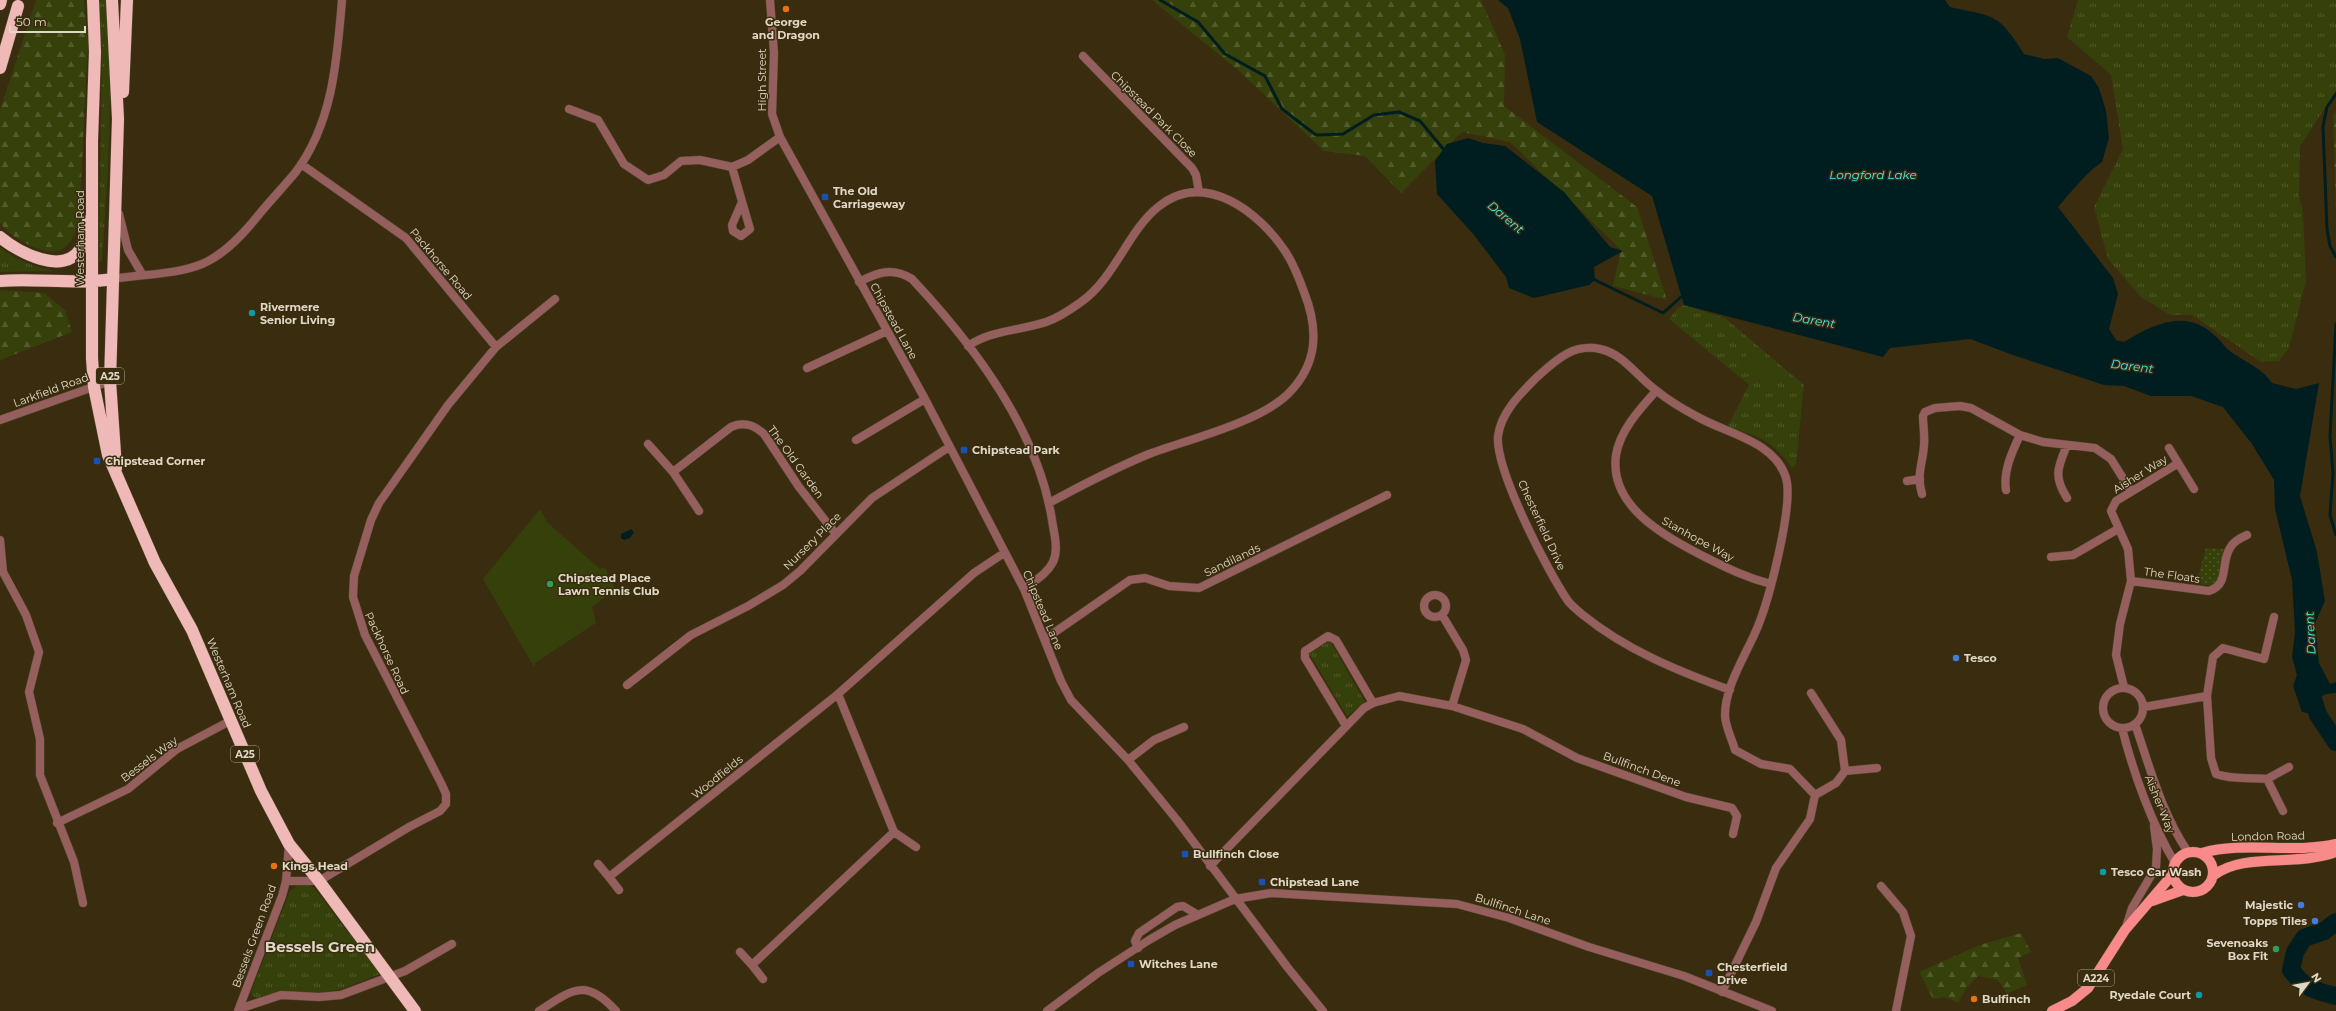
<svg xmlns="http://www.w3.org/2000/svg" width="2336" height="1011" font-family="Montserrat,sans-serif">
	<defs>
		<pattern id="grass-tufts" width="24" height="20" patternUnits="userSpaceOnUse"><rect width="24" height="20" fill="#35400a"/><path d="M3 7l-1-3M5 7V3M7 7l1-3M15 17l-1-3M17 17v-4M19 17l1-3" fill="none" stroke="#525b2c"/></pattern>
		<pattern id="forest-firs" width="22" height="20" patternUnits="userSpaceOnUse"><rect width="22" height="20" fill="#35400a"/><path d="M5 1l3.5 6h-7zM16 11l3.5 6h-7z" fill="#525b2c"/></pattern>
		<pattern id="park-dots" width="8" height="8" patternUnits="userSpaceOnUse"><rect width="8" height="8" fill="#35400a"/><path d="M2 2h.1M6 6h.1" fill="none" stroke="#525b2c" stroke-width="1.8" stroke-linecap="round"/></pattern>
	</defs>
	<rect width="100%" height="100%" fill="#3a2c0f"/>
	<path fill="url(#grass-tufts)" d="M98 0H106C114 87 108 175 102 261H99L102 48Z
		M2078 0H2336V91L2300 146 2299 196 2303 211 2306 281 2289 348 2279 361 2261 362 2192 315H2170L2141 297 2108 259 2094 207 2123 149 2111 75 2067 37Z
		M0 247C16 261 34 266 55 271L0 272Z
		M1684 305 1725 318 1804 385 1796 465 1792 468C1769 438 1763 438 1727 427L1749 385 1669 319 1678 308Z
		M1330 641 1365 702 1347 716 1309 653Z
		M300 884 309 885 315 889 380 974 339 990 319 993 280 991 257 998 251 995 252 989 290 891Z"/>
	<path fill="url(#forest-firs)" d="M36 0H84L88 41 79 223C75 233 71 246 60 250 44 257 7 236 0 222V110Z
		M1152 0H1481L1505 55 1504 106 1637 207 1667 300 1613 286 1621 250 1510 142 1462 132 1401 193 1365 156 1324 151 1239 71Z
		M2336 111V213L2333 115Z
		M0 290 44 293 65 310 72 332 0 360Z
		M2021 933 2031 952 2018 958 2027 985 2007 994 1998 980 1978 976 1967 987 1958 1003 1945 997 1933 999 1919 972 1980 945Z"/>
	<path fill="url(#park-dots)" d="M2206 548 2226 549 2219 586 2196 584Z"/>
	<path fill="#35400a" d="M1748 353 1775 376 1766 386 1740 363Z
		M540 509 547 522 600 569 603 567 607 570V576L616 589 592 607 596 623 535 663 534 667 483 579Z"/>
	<path fill="#001e20" d="M1498 0H1945L1950 7C1996 17 1998 13 2024 54L2044 59 2058 58 2091 76 2099 88 2106 111 2109 138 2102 162C2089 170 2069 194 2058 207L2113 278 2118 294 2109 329 2116 340 2124 342C2153 325 2185 308 2214 335 2221 340 2224 347 2231 352 2247 363 2262 368 2272 383L2296 389 2319 383 2300 496 2317 552 2325 601 2315 623 2319 663 2330 684 2336 682V693L2326 694 2319 698 2318 715 2302 712 2293 686 2297 675 2292 657 2295 633 2292 580 2275 509 2274 480 2252 444 2223 407 2191 396H2151L2124 386 2104 385 2013 355 1970 339 1890 348 1883 357 1684 305 1652 196 1537 122 1520 39 1508 8Z
		M1468 138 1483 143 1505 146 1564 192 1610 247 1623 251 1594 267 1595 280 1589 285 1534 298 1509 288 1506 277 1474 235 1437 194 1435 161 1447 144Z
		M631 529 634 532 630 538 624 540 621 538V534Z"/>
	<g fill="none" stroke-linecap="round" stroke-linejoin="round">
		<path stroke="#001e20" stroke-width="3" d="M1160 0 1198 22 1225 54 1265 76 1282 109 1316 135 1343 134 1374 115 1399 112 1420 121 1445 151
			M2336 94 2327 107 2323 127 2327 229 2330 246 2336 257
			M1593 279 1663 313 1681 297
			M2336 324 2330 436 2333 473 2330 515 2336 535"/>
		<path stroke="#001e20" stroke-width="18" d="M2311 692 2318 715 2336 742
			M2336 922 2324 931 2304 938 2295 952 2291 970C2304 988 2315 991 2336 996"/>
		<g stroke="#55482c" stroke-width="9">
			<path id="street" d="M770 0 774 53 772 114 780 137 925 399 1024 589 1061 681 1071 700 1128 760 1177 820 1288 968 1323 1011
				M1083 56 1192 168 1196 175 1199 192
				M569 109 598 120 624 164 648 180 664 175 681 161 700 160 732 167 748 160 780 137
				M732 167 750 229 741 236 733 231 732 225 742 202
				M119 214 128 250 142 274
				M113 279C142 274 175 275 202 264 226 254 246 231 261 212 272 199 284 186 295 173 333 123 337 60 342 0
				M859 282C878 272 893 267 912 279 973 344 1038 430 1052 520 1054 534 1059 549 1053 562 1047 574 1034 581 1024 589
				M968 346C991 330 1019 331 1046 322 1058 318 1070 310 1081 302 1115 278 1128 231 1158 207 1204 169 1259 212 1285 251 1293 263 1299 278 1304 292 1319 330 1318 364 1288 394 1258 423 1189 439 1149 454 1115 468 1082 485 1049 503
				M496 347 555 299
				M807 368 887 331
				M1656 391C1640 409 1620 430 1616 455 1609 506 1663 535 1701 555 1725 567 1744 577 1771 584
				M0 420 110 381
				M856 440 925 399
				M648 444 673 472 699 511
				M2169 448 2194 489
				M673 472 731 427C744 421 754 425 764 434L799 487 835 533
				M1907 481 1920 479
				M2006 490C2003 471 2012 452 2020 435
				M1922 494C1916 474 1923 463 1924 445 1925 435 1923 426 1923 416L1925 412 1935 408 1960 406 1971 408 2020 435 2043 442 2095 448 2111 459 2131 491
				M2067 498C2053 476 2058 467 2067 445
				M0 540 3 572 26 615 39 652 29 692 40 739V775L74 862 83 903
				M2051 557 2073 555 2118 529
				M2131 581 2209 591C2230 584 2220 564 2230 548 2233 542 2240 538 2247 535
				M1424 606a11 11 0 1 1 22 0a11 11 0 1 1-22 0Z
				M1442 615 1463 650 1466 660 1452 706
				M1045 639 1130 580 1145 578 1169 586 1199 588 1387 495
				M627 685 691 635 748 606 783 585 800 571 872 498 949 447
				M2124 687 2116 655 2120 624 2131 581 2128 549 2111 511 2116 501 2177 464
				M2103 708a20 20 0 1 1 40 0a20 20 0 1 1-40 0Z
				M1811 693 1841 740 1845 771
				M2207 696 2211 758 2216 774C2232 780 2249 777 2267 779
				M2144 707 2207 696 2213 657 2223 648 2264 659 2274 617
				M2135 724C2150 768 2162 814 2188 852
				M1346 726 1305 658V651L1328 636 1336 640 1373 703
				M2122 728C2133 772 2152 825 2175 863
				M1128 760 1154 740 1184 727
				M1815 795 1836 783 1845 771 1877 768
				M2283 811 2267 779 2289 767
				M57 823 128 789 177 749 230 721
				M894 832 916 847
				M598 864 609 877 838 694
				M1210 866 1364 708 1373 703 1399 696 1452 706 1523 729 1577 758 1686 797 1732 808 1737 816 1733 834
				M609 877 619 890
				M286 881H319L409 827 440 811 446 804V794L441 783 365 635 353 597 354 576 371 520 379 503 448 405 496 347 406 238 301 164
				M1881 886 1903 912 1911 936 1896 1011
				M2126 927 2132 908 2156 867 2157 849 2154 826
				M1138 948 1135 941 1139 933 1177 907 1183 906 1198 915
				M740 952 752 965
				M763 979 752 965 894 832 838 694 974 573 1004 553
				M1722 992 1756 922 1776 868 1810 819 1815 795 1790 769 1761 764 1735 750C1732 739 1725 726 1725 715 1725 687 1744 658 1755 633 1768 605 1794 505 1786 478 1775 441 1727 434 1696 416 1683 409 1669 401 1657 391 1637 377 1624 354 1600 349 1573 343 1555 361 1537 377 1521 393 1501 412 1498 436 1495 470 1548 572 1568 601 1572 606 1578 611 1583 615 1626 650 1678 671 1730 690
				M239 1009 281 995 319 997 341 995 405 971 452 944
				M238 1011 282 896 286 881 289 844
				M539 1011C572 990 585 977 616 1011
				M1047 1011 1098 973 1149 940 1175 925 1235 899 1271 893 1457 904 1509 918 1589 947 1684 976 1772 1011"/>
		</g>
		<g stroke="#55482c" stroke-width="11">
			<path id="primary" d="M2173 872a20 20 0 1 1 40 0a20 20 0 1 1-40 0Z
				M2202 853C2244 841 2292 854 2336 844
				M2214 875C2245 852 2296 867 2336 852
				M2152 901 2183 890
				M2052 1011 2072 1001 2088 988 2125 930 2173 874"/>
		</g>
		<g stroke="#55482c" stroke-width="13">
			<path id="highway" d="M93 0 95 52 92 141V358L94 387 108 455 155 563 192 630 261 791 289 844 319 881 415 1011
				M112 0 118 119 110 381 116 468
				M0 4 1 0
				M0 68 18 6
				M123 92 127 0
				M0 237C18 252 64 277 81 248 86 240 86 230 88 221
				M0 281C38 278 76 285 113 279"/>
		</g>
		<use href="#street" stroke="#945f5d" stroke-width="8"/>
		<use href="#primary" stroke="#f88b8a" stroke-width="10"/>
		<use href="#highway" stroke="#efb9b7" stroke-width="12"/>
	</g>
	<g fill="#e8710a" stroke="#3a2c0f" stroke-width="1.5">
		<circle cx="786" cy="9" r="4"/>
		<circle cx="274" cy="866" r="4"/>
		<circle cx="1974" cy="999" r="4"/>
	</g>
	<g fill="#1a4fb4" stroke="#3a2c0f" stroke-width="1.5">
		<rect x="821" y="193" width="8" height="8" rx="2"/>
		<rect x="960" y="446" width="8" height="8" rx="2"/>
		<rect x="93" y="457" width="8" height="8" rx="2"/>
		<rect x="1181" y="850" width="8" height="8" rx="2"/>
		<rect x="1258" y="878" width="8" height="8" rx="2"/>
		<rect x="1127" y="960" width="8" height="8" rx="2"/>
		<rect x="1705" y="969" width="8" height="8" rx="2"/>
	</g>
	<g fill="#0f9aa8" stroke="#3a2c0f" stroke-width="1.5">
		<circle cx="252" cy="313" r="4"/>
		<circle cx="2103" cy="872" r="4"/>
		<circle cx="2199" cy="995" r="4"/>
	</g>
	<g fill="#2e9e5b" stroke="#3a2c0f" stroke-width="1.5">
		<circle cx="550" cy="584" r="4"/>
		<circle cx="2276" cy="949" r="4"/>
	</g>
	<g fill="#3f7fe0" stroke="#3a2c0f" stroke-width="1.5">
		<circle cx="1956" cy="658" r="4"/>
		<circle cx="2301" cy="905" r="4"/>
		<circle cx="2315" cy="921" r="4"/>
	</g>
	<g text-anchor="middle" dominant-baseline="central" stroke-width="3" stroke-linejoin="round" paint-order="stroke">
		<g fill="#3a2c0f" stroke="#aea490" stroke-width="1">
			<rect x="96" y="368" width="28" height="16" rx="3"/>
			<rect x="231" y="746" width="28" height="16" rx="3"/>
			<rect x="2078" y="970" width="36" height="16" rx="3"/>
		</g>
		<g font-size="10" font-weight="bold" fill="#e0d8c7">
			<text x="110" y="376">A25</text>
			<text x="245" y="754">A25</text>
			<text x="2096" y="978">A224</text>
		</g>
		<g font-size="11" font-weight="bold" fill="#e0d8c7" stroke="#3a2c0f" text-anchor="start">
			<text x="786" y="22" text-anchor="middle">George<tspan x="786" dy="13">and Dragon</tspan></text>
			<text x="833" y="191">The Old<tspan x="833" dy="13">Carriageway</tspan></text>
			<text x="260" y="307">Rivermere<tspan x="260" dy="13">Senior Living</tspan></text>
			<text x="972" y="450">Chipstead Park</text>
			<text x="105" y="461">Chipstead Corner</text>
			<text x="558" y="578">Chipstead Place<tspan x="558" dy="13">Lawn Tennis Club</tspan></text>
			<text x="1964" y="658">Tesco</text>
			<text x="1193" y="854">Bullfinch Close</text>
			<text x="282" y="866">Kings Head</text>
			<text x="2111" y="872">Tesco Car Wash</text>
			<text x="1270" y="882">Chipstead Lane</text>
			<text x="2293" y="905" text-anchor="end">Majestic</text>
			<text x="2307" y="921" text-anchor="end">Topps Tiles</text>
			<text x="2268" y="943" text-anchor="end">Sevenoaks<tspan x="2268" dy="13">Box Fit</tspan></text>
			<text x="1139" y="964">Witches Lane</text>
			<text x="1717" y="967">Chesterfield<tspan x="1717" dy="13">Drive</tspan></text>
			<text x="2191" y="995" text-anchor="end">Ryedale Court</text>
			<text x="1982" y="999">Bulfinch</text>
		</g>
		<g font-size="11" fill="#e0d8c7" stroke="#3a2c0f">
			<text transform="translate(762 80) rotate(-90)">High Street</text>
			<text transform="translate(1154 114) rotate(45)">Chipstead Park Close</text>
			<text transform="translate(80 238) rotate(-90)">Westerham Road</text>
			<text transform="translate(441 264) rotate(50)">Packhorse Road</text>
			<text transform="translate(894 321) rotate(61)">Chipstead Lane</text>
			<text transform="translate(51 390) rotate(-20)">Larkfield Road</text>
			<text transform="translate(796 462) rotate(54)">The Old Garden</text>
			<text transform="translate(2140 474) rotate(-32)">Aisher Way</text>
			<text transform="translate(1542 525) rotate(65)">Chesterfield Drive</text>
			<text transform="translate(1698 539) rotate(29)">Stanhope Way</text>
			<text transform="translate(812 541) rotate(-45)">Nursery Place</text>
			<text transform="translate(1232 560) rotate(-26)">Sandilands</text>
			<text transform="translate(2172 575) rotate(8)">The Floats</text>
			<text transform="translate(1043 610) rotate(67)">Chipstead Lane</text>
			<text transform="translate(387 653) rotate(65)">Packhorse Road</text>
			<text transform="translate(229 683) rotate(67)">Westerham Road</text>
			<text transform="translate(149 759) rotate(-37)">Bessels Way</text>
			<text transform="translate(1642 769) rotate(20)">Bullfinch Dene</text>
			<text transform="translate(717 777) rotate(-39)">Woodfields</text>
			<text transform="translate(2160 804) rotate(68)">Aisher Way</text>
			<text transform="translate(2268 836) rotate(-1)">London Road</text>
			<text transform="translate(1513 909) rotate(18)">Bullfinch Lane</text>
			<text transform="translate(254 936) rotate(-70)">Bessels Green Road</text>
		</g>
		<g font-size="12" font-style="italic" fill="#4ce6ef" stroke="#3a2c0f">
			<text x="1873" y="174">Longford Lake</text>
			<text transform="translate(1506 217) rotate(40)">Darent</text>
			<text transform="translate(1814 320) rotate(10)">Darent</text>
			<text transform="translate(2132 366) rotate(7)">Darent</text>
			<text transform="translate(2310 633) rotate(-93)">Darent</text>
		</g>
		<g font-size="15" font-weight="bold" fill="#e0d8c7" stroke="#3a2c0f">
			<text x="320" y="946">Bessels Green</text>
		</g>
	</g>
	<g transform="translate(2308 983) rotate(58)" stroke="#3a2c0f" stroke-width="3" paint-order="stroke">
	<path d="M0-3L7 15L0 10L-7 15Z" fill="#e0d8c7"/>
	<text y="-6" font-size="11" font-weight="bold" text-anchor="middle" fill="#e0d8c7">N</text>
	</g>
	<path d="M10 26v6h75v-6" fill="none" stroke="#e0d8c7" stroke-width="2"/>
	<text x="16" y="26" font-size="12" fill="#e0d8c7" stroke="#3a2c0f" stroke-width="3" paint-order="stroke">50 m</text>
</svg>
